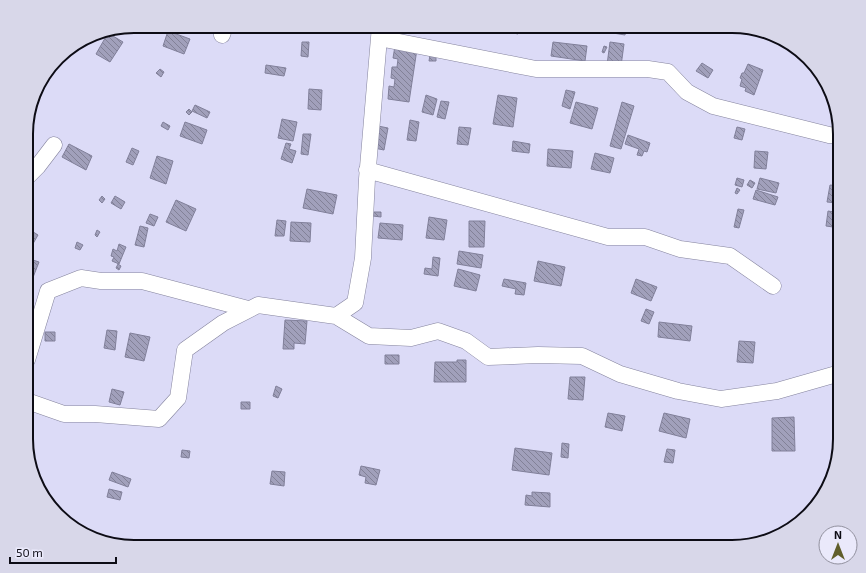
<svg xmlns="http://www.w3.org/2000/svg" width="866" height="573" font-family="'Exo 2',sans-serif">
	<defs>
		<pattern id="building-back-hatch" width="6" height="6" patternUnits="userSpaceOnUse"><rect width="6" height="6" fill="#a1a0bb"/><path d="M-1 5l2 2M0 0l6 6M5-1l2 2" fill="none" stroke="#828197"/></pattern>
	</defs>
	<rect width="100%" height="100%" fill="#dcdbf7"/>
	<path fill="url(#building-back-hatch)" stroke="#81809a" d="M283 26H302L300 33 288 30 289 28Z
		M326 26H334L333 31 326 30Z
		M492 26H520L518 34 491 28Z
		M614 26H627L625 35 613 33Z
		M168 31 190 39 184 54 163 46Z
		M108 33 123 42 110 62 96 54Z
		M302 42H309L308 57 301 56Z
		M553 42 587 46 585 61 551 56Z
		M610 42 624 44 621 66 607 65Z
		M788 43 792 44 797 50 787 47Z
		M395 46 417 49 409 102 388 99 389 86 394 87 395 79 391 78 392 67H397L398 59 393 58Z
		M604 46 607 47 604 53 602 52Z
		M430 55 436 56V61H429Z
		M702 63 713 70 708 78 696 71Z
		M748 64 763 70 754 95 745 91 746 88 740 86 742 79 740 78 742 73H744Z
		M266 65 286 68 284 76 265 73Z
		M160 69 164 72 161 77 156 73Z
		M309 89 322 90 321 110 308 109Z
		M566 90 575 92 570 109 562 106Z
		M426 95 437 99 433 115 422 112Z
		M498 95 517 98 513 127 493 124Z
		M441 101 449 102 445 119 437 117Z
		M576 102 598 108 592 129 570 123Z
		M622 102 634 106 621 149 610 146Z
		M195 105 210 112 207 118 192 111Z
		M189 109 192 112 189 115 186 112Z
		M282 119 297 122 293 141 278 138Z
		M410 120 419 122 416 141 407 140Z
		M163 122 170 126 168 130 161 126Z
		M185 122 207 130 202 144 180 136Z
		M378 126 388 128 384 150 374 148Z
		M459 127 471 128 468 145 457 144Z
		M737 127 745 129 742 140 734 138Z
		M303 134H311L308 155 301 154Z
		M628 135 650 143 647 152 644 151 642 156 637 155 639 149 625 144Z
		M513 141 530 144 529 153 512 151Z
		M286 143 291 144 289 149 296 151 292 163 281 159Z
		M69 144 92 156 86 170 62 157Z
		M132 148 139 151 133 165 126 162Z
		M548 149 573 151 571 168 547 166Z
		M755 151 768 152 766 169 754 168Z
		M595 153 614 158 610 173 591 169Z
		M157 156 173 161 166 184 150 178Z
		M737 178 744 180 742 187 735 185Z
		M760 178 779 183 776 193 757 189Z
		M750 180 755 183 752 188 747 185Z
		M830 185 840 186 837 203 827 202Z
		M737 188 740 190 737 194 735 193Z
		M307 189 337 195 333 214 303 208Z
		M756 190 778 197 775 205 753 199Z
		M102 196 105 199 102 203 99 200Z
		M115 196 125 202 121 209 111 203Z
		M176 200 196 209 186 231 166 222Z
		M738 209 744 210 739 228 734 227Z
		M828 211 840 213V228L826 226Z
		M374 212H381V217L373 216Z
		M150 214 158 217 154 226 146 223Z
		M429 217 447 220 444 240 426 238Z
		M277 220 286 221 284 236H275Z
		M469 221H485L484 247H469Z
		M291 222 311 223 310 242 290 241Z
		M380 223 403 225 402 240 378 238Z
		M140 226 148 228 144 247 135 245Z
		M27 228 38 235 30 249 27 247Z
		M97 230 100 232 97 237 95 235Z
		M77 242 83 245 80 250 75 248Z
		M119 244 126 247 119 264 112 261 114 257 111 256 113 249 117 251Z
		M459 251 483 255 481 268 457 264Z
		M433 257 440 258 438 276 424 274 425 268 432 269Z
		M27 258 39 262 32 280 27 278Z
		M538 261 565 267 561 286 534 281Z
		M118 264 121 266 119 270 116 268Z
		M458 269 480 275 476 291 454 286Z
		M504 279 526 283 524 295 515 294 516 289 502 286Z
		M636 279 657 287 651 301 631 293Z
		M646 309 654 312 649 324 641 321Z
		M285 320 307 321 305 344 294 343V349H283Z
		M659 322 692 326 690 341 658 337Z
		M107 330 117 331 115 350 104 348Z
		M45 332H55V341H45Z
		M130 333 150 337 144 361 125 357Z
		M739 341 755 342 753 363 737 362Z
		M385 355H399V364H385Z
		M457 360H466V382H434L435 362H457Z
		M570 377H585L583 400 568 399Z
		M276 386 282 389 278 398 273 396Z
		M112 389 124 392 120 405 109 402Z
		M241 402H250V409H241Z
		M608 413 625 416 622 431 605 427Z
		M664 413 690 419 686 438 659 431Z
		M794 417 795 451H772V418Z
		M562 443 569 444 568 458 561 457Z
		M515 448 552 453 549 475 512 470Z
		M667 449 675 450 673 463 664 462Z
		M182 450 190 451 189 458 181 457Z
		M361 466 380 470 376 485 365 483 366 477 359 475Z
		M272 471 285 472 284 486 270 484Z
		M112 472 131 479 128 487 109 480Z
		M109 489 122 492 120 500 107 497Z
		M532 492 550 493V507L525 505 526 495 532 496Z"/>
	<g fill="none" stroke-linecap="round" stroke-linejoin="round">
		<g stroke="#84839d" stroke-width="17">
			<path id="minor" d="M222 35 225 26
				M379 38 536 69H648L668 72 687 92 713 106 829 135 840 136
				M367 170 608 237H645L680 249 730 256 773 286
				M27 177 38 166 54 145
				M336 316 355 303 363 258 367 179 380 26
				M27 360 48 291 81 278 101 281H142L248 309
				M27 401 64 414H95L159 419 178 398 185 350 223 323 258 305 336 316 369 336 411 338 438 331 466 341 488 357 538 355 582 356 620 374 678 391 721 399 777 391 840 373"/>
		</g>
		<use href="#minor" stroke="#fff" stroke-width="16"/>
	</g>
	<path d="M0 0H866V573H0ZM134 33H732A101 101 0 0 1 833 134V439A101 101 0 0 1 732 540H134A101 101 0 0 1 33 439V134A101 101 0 0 1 134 33Z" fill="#d8d7e9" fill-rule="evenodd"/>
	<path fill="none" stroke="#0d0c15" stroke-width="2" d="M134 33H732A101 101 0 0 1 833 134V439A101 101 0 0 1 732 540H134A101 101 0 0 1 33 439V134A101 101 0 0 1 134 33Z"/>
	<g transform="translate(838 545)"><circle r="19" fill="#eae9fb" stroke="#92919f"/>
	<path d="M0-3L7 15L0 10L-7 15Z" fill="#605e2b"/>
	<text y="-6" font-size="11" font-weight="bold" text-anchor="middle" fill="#0d0c15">N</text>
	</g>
	<path d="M10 557v6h106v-6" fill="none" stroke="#0d0c15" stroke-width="2"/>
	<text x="16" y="557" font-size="12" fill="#0d0c15" stroke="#eae9fb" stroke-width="3" paint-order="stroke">50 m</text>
</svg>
